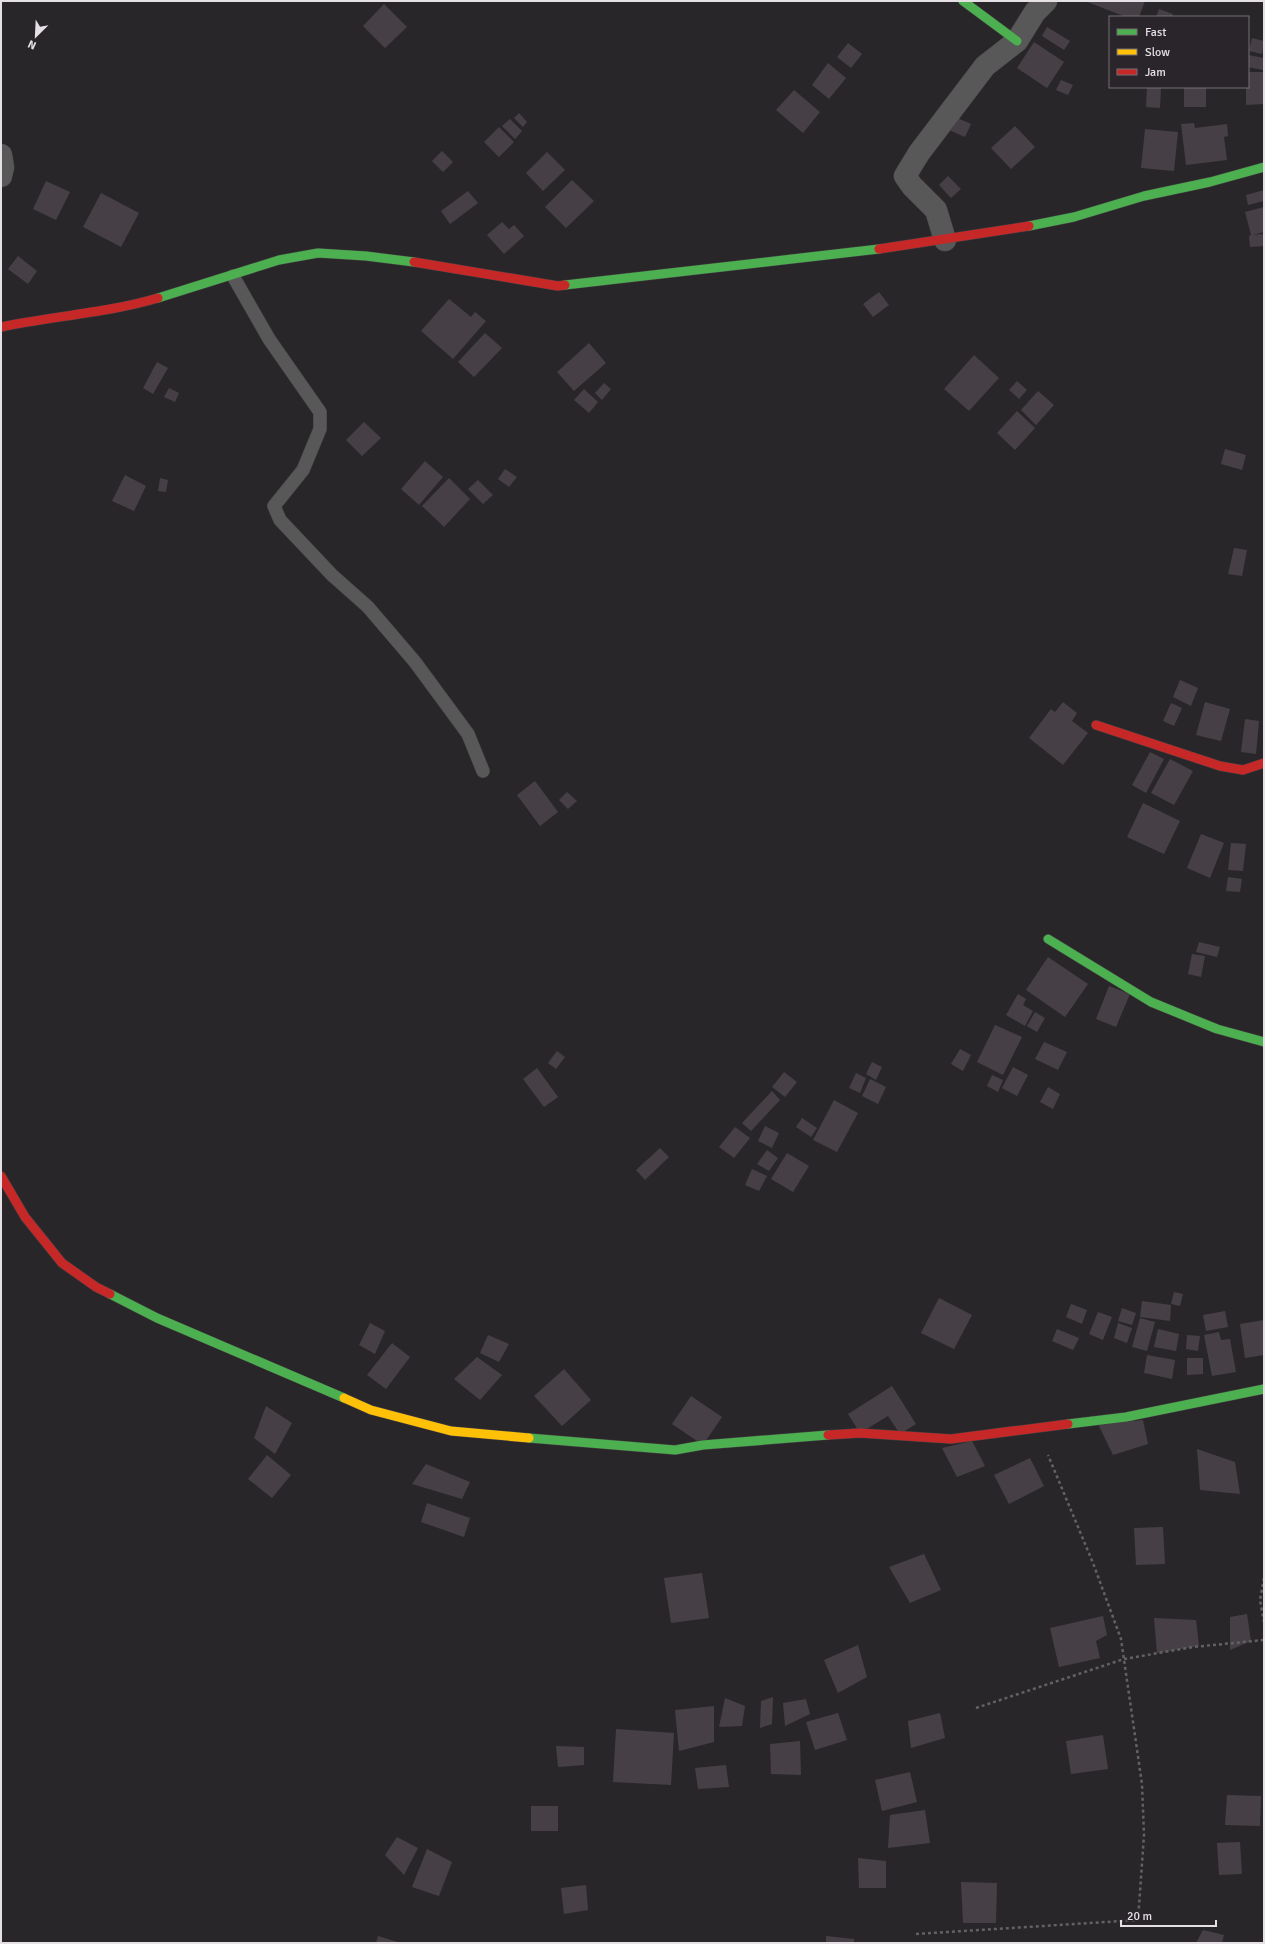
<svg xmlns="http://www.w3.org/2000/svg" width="1265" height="1944" font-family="Signika,sans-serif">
	<rect width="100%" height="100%" fill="#292629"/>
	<path fill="#464046" d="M1085 1H1145L1139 17H1126Z
		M384 4 407 27 385 48 363 26Z
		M1159 9 1173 14 1172 17H1156Z
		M1047 27 1070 41 1064 50 1042 36Z
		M1252 38 1264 41 1262 54 1249 51Z
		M1034 42 1064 62 1047 88 1017 68Z
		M848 43 862 54 851 68 837 57Z
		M1248 55 1264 58 1263 70 1248 67Z
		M828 63 846 78 829 99 812 85Z
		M1248 72H1264V104L1246 105V87H1248Z
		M1061 80 1073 85 1068 95 1056 90Z
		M1147 87H1161L1160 108 1146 107Z
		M1184 87H1206V107H1184Z
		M794 90 820 112 803 133 776 110Z
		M519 113 527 122 523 127 514 118Z
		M955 117 971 124 965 137 949 130Z
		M510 119 522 131 515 139 502 126Z
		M1194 123 1195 128 1227 124 1228 136 1224 137 1227 160 1186 165 1181 124Z
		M1015 126 1035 147 1011 169 991 148Z
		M499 127 514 142 499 157 484 142Z
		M1145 129 1178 132 1174 171 1141 168Z
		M442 151 453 162 443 172 432 161Z
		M547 152 565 170 543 191 526 173Z
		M948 176 961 189 951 198 939 185Z
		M572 180 594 201 566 228 545 207Z
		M46 181 70 192 56 220 33 209Z
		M1264 190V201L1248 205 1246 195Z
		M468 191 478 203 450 224 441 211Z
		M101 193 139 213 121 247 83 227Z
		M1264 207V232L1253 235 1264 234V246L1250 247 1249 236 1251 235 1245 212Z
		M502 222 509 229 514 225 524 236 504 254 487 235Z
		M18 256 37 271 28 284 8 269Z
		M879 292 889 305 873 317 863 304Z
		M449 299 471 317 475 312 486 321 453 359 421 331Z
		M485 333 502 348 474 377 458 362Z
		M589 343 606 363 574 391 557 372Z
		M974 355 999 378 969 411 944 389Z
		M157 362 168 368 153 394 143 388Z
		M1017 381 1027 390 1019 399 1009 390Z
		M604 383 611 389 602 400 595 393Z
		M169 388 179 393 175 402 164 397Z
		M584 389 598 402 589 413 574 400Z
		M1038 391 1054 405 1036 425 1021 410Z
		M1017 411 1035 428 1015 450 997 433Z
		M364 422 381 438 362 456 346 440Z
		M1225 449 1246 455 1242 470 1221 464Z
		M425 461 443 477 419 505 401 489Z
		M505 469 517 477 509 487 498 479Z
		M125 475 146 486 134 511 112 501Z
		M160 478 168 480 166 492 158 491Z
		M449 478 470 499 444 527 422 506Z
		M478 480 493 495 483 504 468 489Z
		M1234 548 1247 550 1242 576 1228 574Z
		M1180 680 1198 688 1191 706 1173 697Z
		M1063 702 1077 713 1072 721 1088 733 1063 765 1029 738 1051 709 1055 712Z
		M1205 702 1230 709 1221 741 1196 735Z
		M1171 703 1182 708 1174 726 1163 721Z
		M1245 719 1259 721 1256 754 1241 752Z
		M1150 752 1164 759 1146 793 1132 785Z
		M1170 759 1193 771 1174 805 1151 793Z
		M535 781 558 812 540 826 517 795Z
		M567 792 577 801 568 809 559 800Z
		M1143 803 1180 821 1164 854 1127 837Z
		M1201 834 1224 843 1210 878 1187 868Z
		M1231 843 1246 844 1243 871 1228 870Z
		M1228 877 1242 879 1240 892 1226 891Z
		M1199 942 1220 947 1217 957 1196 952Z
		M1192 954 1205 956 1201 977 1188 974Z
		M1048 957 1088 984 1065 1017 1026 990Z
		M1109 986 1130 994 1116 1027 1096 1019Z
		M1018 994 1026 999 1023 1005 1033 1011 1025 1026 1006 1015Z
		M1035 1012 1045 1018 1037 1032 1027 1026Z
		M995 1025 1022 1037 1003 1075 977 1062Z
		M1044 1042 1067 1052 1058 1070 1035 1059Z
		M960 1049 971 1055 963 1071 951 1064Z
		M557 1051 565 1057 556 1069 548 1063Z
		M872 1062 882 1067 876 1080 866 1074Z
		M1013 1067 1028 1075 1017 1096 1002 1088Z
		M537 1068 558 1097 544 1107 523 1079Z
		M784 1072 797 1082 785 1097 772 1087Z
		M856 1073 866 1078 860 1093 849 1088Z
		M992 1075 1003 1080 998 1092 987 1086Z
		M870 1079 886 1087 878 1104 862 1096Z
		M1048 1087 1060 1094 1053 1109 1040 1102Z
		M772 1091 780 1100 751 1131 742 1123Z
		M834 1100 858 1113 837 1152 813 1140Z
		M802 1118 817 1128 811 1137 796 1127Z
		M765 1126 779 1133 772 1148 758 1141Z
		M735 1127 750 1138 734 1158 719 1147Z
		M660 1148 669 1157 645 1180 636 1170Z
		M767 1150 778 1158 769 1171 757 1164Z
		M787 1153 809 1166 793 1192 771 1179Z
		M752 1169 767 1176 759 1191 745 1185Z
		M1174 1292 1183 1294 1180 1306 1171 1304Z
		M939 1298 972 1315 954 1349 921 1333Z
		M1142 1301 1171 1305 1170 1321 1140 1317Z
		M1071 1304 1087 1310 1082 1324 1066 1317Z
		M1122 1308 1136 1313 1132 1325 1118 1321Z
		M1225 1311 1228 1327 1206 1331 1203 1315Z
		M1098 1312 1112 1317 1103 1340 1089 1334Z
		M1140 1318 1155 1322 1147 1351 1132 1347Z
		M1264 1320V1355L1245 1358 1240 1324Z
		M370 1323 385 1331 375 1354 359 1345Z
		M1118 1323 1132 1328 1127 1343 1114 1338Z
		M1057 1329 1079 1338 1073 1350 1052 1341Z
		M1158 1329 1179 1334 1176 1351 1154 1347Z
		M1219 1332 1221 1340 1230 1339 1236 1372 1212 1376 1204 1335Z
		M488 1335 509 1344 499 1362 480 1353Z
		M1187 1335 1200 1336 1198 1351 1186 1349Z
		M392 1343 410 1357 386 1389 367 1375Z
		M1147 1355 1175 1360 1172 1379 1144 1373Z
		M477 1357 502 1375 480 1400 454 1379Z
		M1187 1358H1203V1374L1187 1375Z
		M564 1369 591 1400 562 1426 534 1396Z
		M892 1386 916 1424 900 1434 888 1416 860 1433 848 1414Z
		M691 1396 722 1417 703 1445 672 1424Z
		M266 1406 292 1423 275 1454 254 1438Z
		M1143 1420 1148 1444 1113 1455 1098 1424Z
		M972 1441 985 1466 957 1477 942 1448Z
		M1197 1449 1235 1462 1240 1494 1200 1490Z
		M267 1455 291 1475 272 1498 248 1479Z
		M1030 1458 1044 1486 1009 1504 994 1475Z
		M426 1464 470 1482 462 1499 412 1484Z
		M427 1503 470 1518 464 1537 421 1522Z
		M1163 1527 1165 1564 1136 1565 1134 1528Z
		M924 1554 941 1590 910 1603 889 1567Z
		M702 1573 709 1618 671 1623 664 1578Z
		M1247 1614 1251 1641 1230 1650V1617Z
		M1103 1616 1107 1635 1096 1641 1100 1658 1059 1667 1050 1628Z
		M1154 1618 1196 1620 1199 1646 1157 1653Z
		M858 1645 867 1677 838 1693 824 1660Z
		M773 1697 772 1724 760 1728 761 1701Z
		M725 1698 745 1706 742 1726 719 1727Z
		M806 1699 810 1714 785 1726 783 1703Z
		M714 1706V1742L679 1751 675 1710Z
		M838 1713 847 1740 815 1750 806 1722Z
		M940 1713 945 1738 911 1748 908 1721Z
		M616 1729 674 1733 671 1785 613 1782Z
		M1103 1735 1108 1769 1071 1774 1066 1741Z
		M800 1741 801 1775 771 1774 770 1744Z
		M556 1746 584 1747V1765L558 1767Z
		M726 1765 729 1787 698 1789 695 1768Z
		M910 1772 917 1802 882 1811 875 1780Z
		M1227 1795 1261 1796 1260 1826 1225 1825Z
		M531 1806H558V1831H531Z
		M925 1810 930 1843 888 1848 890 1815Z
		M397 1837 418 1848 404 1875 385 1855Z
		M1240 1842 1242 1874 1219 1875 1217 1843Z
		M427 1849 452 1862 439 1896 412 1887Z
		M858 1858 886 1861V1888H859Z
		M961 1882 997 1883 996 1923H963Z
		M586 1885 588 1910 564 1914 561 1888Z
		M1203 1930 1224 1935 1222 1943H1196Z
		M378 1936 401 1943H376Z
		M826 1936 854 1939V1943H826Z"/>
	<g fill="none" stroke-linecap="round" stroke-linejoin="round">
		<g stroke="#444144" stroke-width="14">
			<path id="lane" d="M233 276 269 339 320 412V429L303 470 274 506 280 520 332 575 368 607 415 662 468 734 483 771"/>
		</g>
		<g stroke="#444144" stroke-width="23">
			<path id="street" d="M1 155 3 167 1 176
				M945 240 936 210 912 186 905 176 919 153 985 66 1017 41 1035 12 1046 1"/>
		</g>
		<g stroke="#444144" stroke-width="10">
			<path id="fast" d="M963 1 1017 41
				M1029 226 1074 217 1144 196 1210 182 1264 167
				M565 285 879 249
				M158 298 279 260 318 253 366 256 414 262
				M1048 939 1151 1002 1217 1029 1264 1042
				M110 1294 157 1318 344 1398
				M1068 1424 1126 1417 1264 1389
				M529 1438 675 1450 703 1445 828 1435"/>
		</g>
		<g stroke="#444144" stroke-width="10">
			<path id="slow" d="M344 1398 371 1410 451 1431 529 1438"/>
		</g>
		<g stroke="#444144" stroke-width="10">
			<path id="jam" d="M879 249 1029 226
				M414 262 558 286 565 285
				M1 327C53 316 107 313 158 298
				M1096 725 1220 766 1243 770 1264 763
				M1 1176 25 1217 62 1263 96 1287 110 1294
				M828 1435 860 1433 951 1439 1068 1424"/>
		</g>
		<path stroke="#636263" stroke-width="2.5" stroke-dasharray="3 3" stroke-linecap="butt" d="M1264 1578 1260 1600 1264 1622
			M976 1708 1124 1659 1193 1647 1264 1640
			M916 1934 1138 1920 1144 1835 1142 1784 1121 1639 1093 1563 1048 1455"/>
		<use href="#lane" stroke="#595859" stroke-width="13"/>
		<use href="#street" stroke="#595859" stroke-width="22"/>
		<use href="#fast" stroke="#4caf50" stroke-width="9"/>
		<use href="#slow" stroke="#ffc107" stroke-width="9"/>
		<use href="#jam" stroke="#c62828" stroke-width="9"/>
	</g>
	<rect width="1265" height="1944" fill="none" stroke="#e4e0e4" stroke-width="4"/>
	<rect x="1109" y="16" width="140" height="72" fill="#2a252a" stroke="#747074"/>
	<rect x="1117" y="29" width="20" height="6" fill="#4caf50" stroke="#747074"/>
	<text x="1145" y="36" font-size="12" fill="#e4e0e4">Fast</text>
	<rect x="1117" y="49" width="20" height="6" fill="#ffc107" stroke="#747074"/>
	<text x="1145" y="56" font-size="12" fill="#e4e0e4">Slow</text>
	<rect x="1117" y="69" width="20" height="6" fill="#c62828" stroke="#747074"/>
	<text x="1145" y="76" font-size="12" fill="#e4e0e4">Jam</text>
	<g transform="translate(36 36) rotate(204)" stroke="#2a252a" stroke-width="3" paint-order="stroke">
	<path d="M0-3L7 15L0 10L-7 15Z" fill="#e4e0e4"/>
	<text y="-6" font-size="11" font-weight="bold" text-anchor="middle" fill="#e4e0e4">N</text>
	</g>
	<path d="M1121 1920v6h95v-6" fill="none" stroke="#e4e0e4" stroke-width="2"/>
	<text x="1127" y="1920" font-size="12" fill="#e4e0e4" stroke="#2a252a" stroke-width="3" paint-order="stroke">20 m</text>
</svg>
